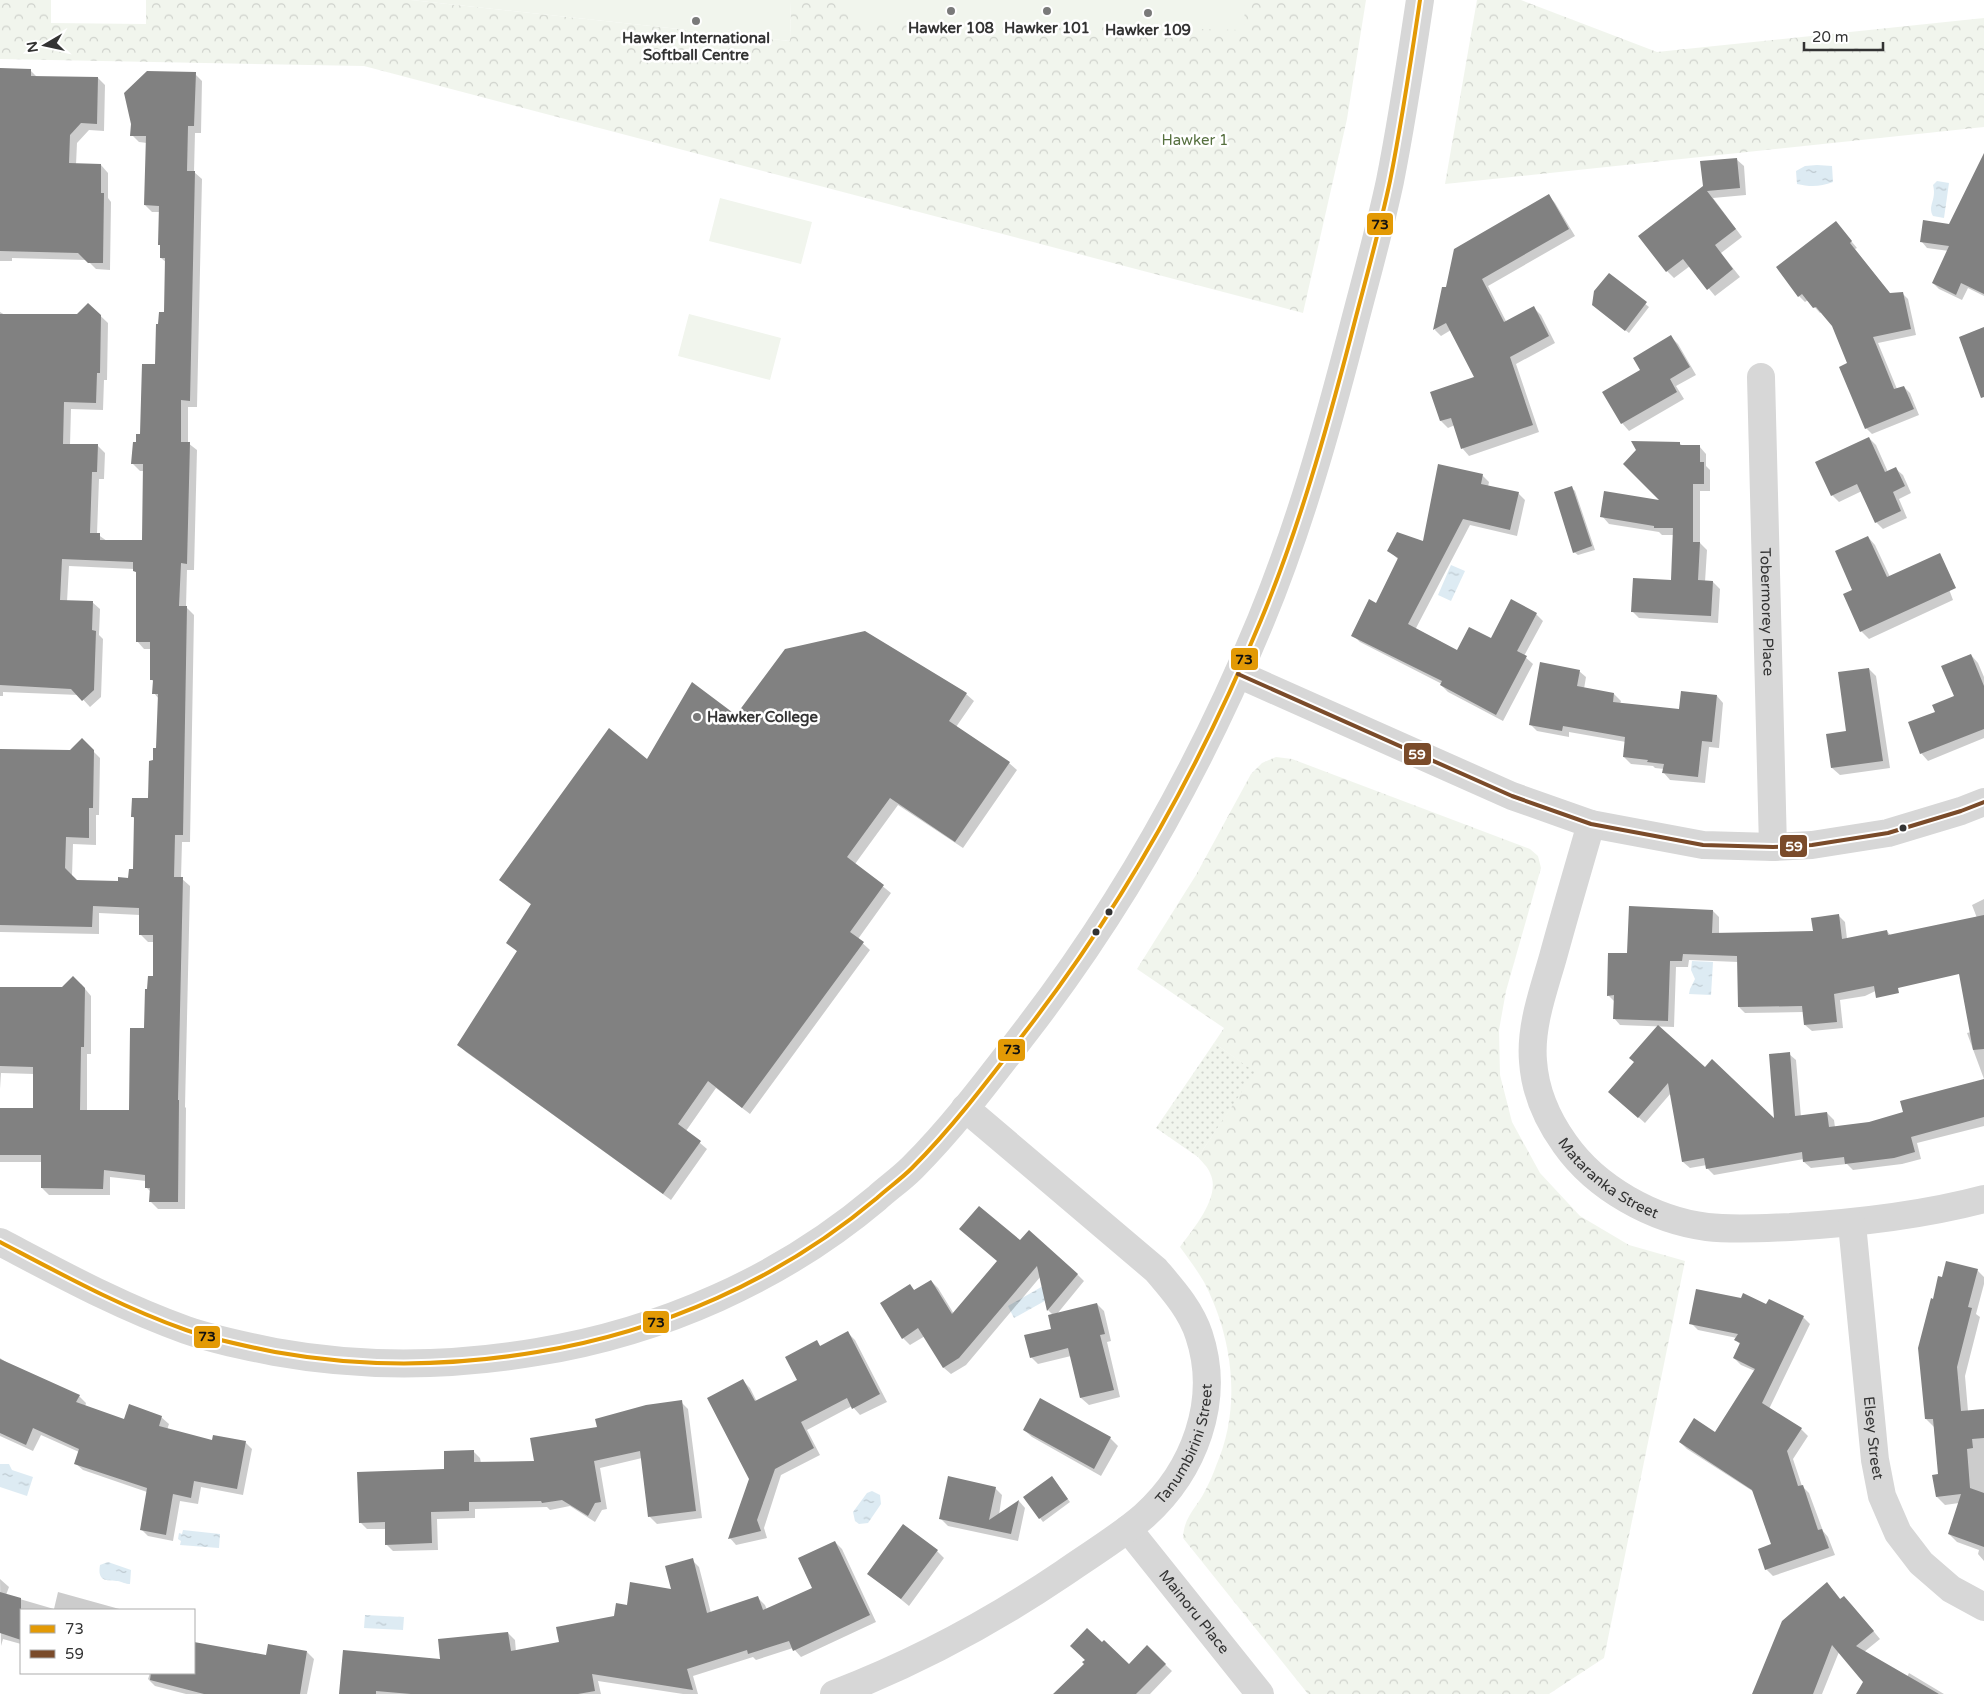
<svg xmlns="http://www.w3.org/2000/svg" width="1984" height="1694" font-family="'Varela Round',sans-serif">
	<defs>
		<pattern id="grass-dots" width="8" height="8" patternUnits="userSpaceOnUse" patternTransform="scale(1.25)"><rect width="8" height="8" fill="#f1f5ed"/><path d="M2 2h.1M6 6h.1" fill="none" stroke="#cfd2cc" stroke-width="1.8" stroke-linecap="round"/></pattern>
		<pattern id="park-crowns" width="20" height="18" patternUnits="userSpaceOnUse" patternTransform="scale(1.25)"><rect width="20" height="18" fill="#f1f5ed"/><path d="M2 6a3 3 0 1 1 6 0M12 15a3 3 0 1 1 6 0" fill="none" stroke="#cfd2cc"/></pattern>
		<pattern id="water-ripples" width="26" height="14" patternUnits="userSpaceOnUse" patternTransform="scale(1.25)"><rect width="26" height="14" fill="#ddebf3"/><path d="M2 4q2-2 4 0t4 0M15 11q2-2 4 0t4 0" fill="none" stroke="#becad1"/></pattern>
	</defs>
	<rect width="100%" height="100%" fill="#fff"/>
	<path fill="url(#grass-dots)" d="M1214 1043 1256 1072 1198 1157 1156 1128Z"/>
	<path fill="url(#park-crowns)" d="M0 0H51V23L146 24V0H411L790 41 791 0H1366L1347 119 1303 313 364 66 0 59Z
		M1477 0H1521L1657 52 1984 18V127L1445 184Z
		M1276 757 1292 759 1530 849 1538 856 1541 868 1506 991 1499 1030 1500 1075 1512 1122 1540 1173 1580 1216 1629 1245 1685 1261 1604 1658 1549 1694H1308L1183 1538C1184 1516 1196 1509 1205 1491 1209 1483 1213 1475 1216 1466 1242 1407 1233 1338 1204 1282 1197 1270 1188 1258 1180 1247 1193 1229 1222 1196 1210 1173 1208 1167 1202 1162 1198 1157L1255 1072 1214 1043 1224 1028 1137 969 1196 875 1251 774 1262 763Z"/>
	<path fill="#f1f5ed" d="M411 0H791L790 41Z
		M849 0H1245L1244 30 849 22Z
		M720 198 812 222 801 264 709 241Z
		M689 314 781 338 770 380 678 356Z"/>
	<path fill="url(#water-ripples)" d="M1817 165 1832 166 1833 182C1820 187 1810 187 1797 184L1796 171 1805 166Z
		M1937 181 1949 183 1944 218 1933 216C1927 206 1937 200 1933 185Z
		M1451 565 1465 571 1451 601 1438 595Z
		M1692 961 1713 962 1711 995 1689 994 1690 989 1695 979 1691 970Z
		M1043 1286 1050 1298 1014 1318 1008 1306Z
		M0 1464H9L12 1470 33 1477 27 1496 0 1487Z
		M872 1491 880 1495 881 1504 868 1523 859 1524 855 1521 853 1512 867 1493Z
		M183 1530 220 1534 219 1548 180 1545 181 1541 178 1539 179 1533 182 1534Z
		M108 1562 131 1570 130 1584C125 1584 123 1582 118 1581 107 1580 97 1582 100 1565Z
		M365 1615 404 1617 403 1630 364 1628Z"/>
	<path fill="#0003" d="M0 70H30L37 77 98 78 105 85 104 131 89 130 77 143 76 165H101L108 173V198L111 202 110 270 96 269 87 260 12 258V261H0Z
		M195 74 202 81 201 133H195L194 172 202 179 197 407H188V443L197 450 194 570H187L186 607 194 615 190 842H182L181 878 190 886 185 1107 186 1108 185 1209H158L150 1201 151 1192 146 1187V1181L110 1177V1195H49L42 1188V1162H0V1110L34 1109V1074L1 1073 0 1089V988H63L81 984 91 996V1054H87V1111L130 1112 145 1030 148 991 154 977V942H148L140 934V915L99 913V934L0 932V935V750L93 751 100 758 99 815H96V845L73 844 72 876 77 881 119 883 129 879 134 870 135 819 132 816 150 799 154 762 157 749 159 699 154 693V682L152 680V649H144L137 641V574L134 569 69 566 67 602H92L100 609 99 635 103 639 101 697 90 707 79 695 3 692V696H0V312L5 315H77L88 304 108 323 107 380H104L103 410 71 409 70 445H97L105 453 104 479H99L97 534 107 541H143L144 471H140L132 463 137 444 141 435 157 365 160 325 165 313 167 263 161 258 162 247 159 244 160 212H152L145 205 147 143 139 142 132 135Z
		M1736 159 1744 166 1746 195 1713 198 1742 237 1721 253 1740 277 1715 296 1690 266 1674 278 1667 271 1704 186Z
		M1984 176V296L1968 288 1962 300 1939 289 1933 283 1949 251 1927 248 1922 242 1950 225Z
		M1549 196 1555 203 1575 236 1488 286 1507 323 1534 308 1541 315 1555 343 1516 364 1539 432 1469 456 1463 449 1455 425 1448 428 1441 421 1432 392 1476 377 1451 330 1441 336 1435 330 1443 288 1447 289Z
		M1836 223 1857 248 1855 249 1890 294 1902 293 1908 299 1916 335 1878 343 1897 389 1904 387 1910 393 1919 415 1872 434 1866 428 1849 364 1833 326 1822 312 1820 313 1808 300 1805 302 1799 296 1778 268Z
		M1609 274 1649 307 1629 333 1597 308Z
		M1671 337 1678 344 1696 375 1676 386 1684 399 1629 431 1622 423 1642 370Z
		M1869 438 1876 445 1888 472 1896 469 1903 475 1911 493 1899 499 1907 518 1883 529 1876 522 1862 491 1839 502 1832 495Z
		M1679 443 1683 446H1699L1706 454V466L1710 470V491H1700V543L1707 550 1705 582H1713L1720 589 1718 623 1639 618 1632 611 1672 582 1674 535H1662L1659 532 1609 524 1602 516 1662 502Z
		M1482 475 1489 482 1488 487 1518 493 1525 500 1517 536 1470 525 1415 630 1458 652 1492 640 1536 614 1543 621 1524 656 1533 664 1503 721 1448 692 1441 685 1442 684 1360 642 1353 635 1376 605 1399 560 1389 551 1424 542Z
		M1571 487 1575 491 1595 550 1578 555 1574 552Z
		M1868 537 1875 545 1890 577 1940 565 1953 600 1869 639 1861 631 1854 590Z
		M864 633 966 694 974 701 956 727 1009 763 1017 770 963 848 898 805 855 864 891 893 858 939 870 950 750 1114 716 1088 686 1131 707 1149 671 1200 466 1052 459 1045 518 952 508 942 532 905 508 887 647 760 737 717Z
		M1971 655 1978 663 1984 677V738L1928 761 1921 753 1937 712 1955 697Z
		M1869 669 1876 676 1890 768 1840 775 1832 768 1847 732Z
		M1579 671 1586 677 1584 689 1614 694 1621 701 1620 704 1680 711 1717 696 1723 703 1719 748 1709 747 1705 783 1670 780 1664 773V769L1655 768 1653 766 1631 764 1624 757 1626 742 1569 732V737L1537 731 1530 724Z
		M1984 899V939L1865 996 1840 1000 1843 1028 1812 1031 1805 1025 1804 1012 1745 1013 1739 1007 1738 962 1689 960 1688 967H1676L1674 1027 1620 1025 1614 1018 1615 1002 1608 995 1628 954 1713 911 1719 917V934L1814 932 1838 915 1845 922 1847 939 1887 931 1891 936 1977 918 1972 905Z
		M1984 969V1079L1967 1033 1971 1032Z
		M1789 1054 1796 1060 1801 1117 1827 1113 1834 1120 1835 1127 1869 1123 1904 1113 1984 1080V1126L1917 1143 1921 1159 1902 1164 1853 1170 1847 1164 1811 1168 1804 1162V1159L1714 1175 1707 1168V1165L1690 1168 1683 1162 1671 1093 1645 1123 1617 1098 1705 1069 1775 1121Z
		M1020 1242 1077 1274 1084 1281 1057 1314 1097 1304 1104 1311 1111 1341 1107 1342 1120 1397 1089 1405 1081 1398 1071 1356 1038 1364 1031 1357 1052 1330 1053 1315 1048 1310 1041 1276 966 1365 951 1374 944 1368 925 1336 910 1345 903 1338 910 1286 915 1291 931 1281 938 1288 954 1314Z
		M1977 1270 1984 1277V1284L1976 1314 1980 1317 1965 1376 1968 1411 1984 1410V1561L1978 1554 1979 1550 1957 1542 1949 1534 1959 1503 1945 1505 1937 1497 1939 1475 1934 1427 1926 1419 1933 1300Z
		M1767 1306 1803 1317 1810 1324 1769 1409 1801 1429 1808 1436 1793 1459 1802 1486 1809 1493 1823 1531 1828 1537 1835 1555 1773 1576 1766 1569 1772 1545 1754 1492 1687 1449 1680 1442 1715 1433 1755 1371 1741 1365 1734 1358 1741 1345 1736 1340 1737 1338 1698 1330 1691 1323Z
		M848 1333 855 1340 887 1402 860 1415 852 1406 807 1430 820 1455 781 1475 764 1528 767 1538 736 1545 730 1538 750 1479 743 1381 750 1388 757 1402 798 1381 817 1342 821 1347Z
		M0 1358 12 1366 79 1396 86 1403 85 1407 125 1420 161 1417 169 1424 167 1430 213 1442H245L252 1449 243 1495 201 1487 198 1504 180 1501 173 1541 148 1536 141 1529 147 1492 83 1470 75 1463 79 1452 41 1435 33 1451 0 1436Z
		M1041 1400 1110 1438 1118 1446 1101 1476 1032 1437 1024 1430Z
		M681 1402 688 1409 702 1518 657 1524 650 1517 642 1458 600 1468 607 1509 602 1510 595 1522 570 1506 550 1510 547 1507 475 1509V1518L437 1519 438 1550 393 1551 386 1544V1529H367L360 1522 445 1471 473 1451 480 1458 481 1463 536 1462 599 1428Z
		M1055 1481 1070 1502 1043 1522 1024 1497Z
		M995 1488 1002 1495 999 1515 1019 1501 1025 1508 1018 1541 948 1526 940 1518Z
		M835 1542 842 1549 876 1622 801 1657 793 1648 756 1660 753 1657 693 1676 698 1694H683L598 1681 601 1694H340L442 1660 508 1633 515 1640 516 1652 560 1643 615 1617 628 1606 673 1590 692 1560 699 1567 711 1613 758 1598 765 1605 767 1610 814 1589Z
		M937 1551 944 1558 909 1606 869 1573Z
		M0 1579 9 1587 6 1595 54 1609 58 1592 123 1610H21V1644L3 1639 1 1646Z
		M1834 1591 1841 1600 1844 1597 1851 1604 1880 1639 1864 1652 1907 1677 1909 1673 1944 1694H1857L1864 1682 1839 1652 1822 1694H1758Z
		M194 1644 239 1656 267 1657 307 1652 314 1659 307 1694H186L155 1686 148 1679 150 1673H194Z
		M1147 1647 1172 1671 1150 1694H1066L1129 1666Z"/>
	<path fill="#818181" d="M0 68 31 69V76L98 77 97 124 81 123 70 135 69 163 101 164V193H104L103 263H88L78 253 0 251Z
		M147 71 196 72 194 126H188L187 171H195L190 401 181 400V442H190L187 564 181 563 179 606H187L183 835H175L174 877H183L178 1100H179L178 1202H149L150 1188H145V1175L104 1170 103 1189 41 1188V1155H0V1108H33V1067L0 1066V987H62L73 976 85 988 84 1047H81L80 1110H129L130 1028H144L145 989H147L148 976H153V935H139V908L93 906 92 927 0 925V749L70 750 82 738 94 750 93 808H89V838L66 837 65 868 77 880 118 881V877L128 878 129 869H133L134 817H131L132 798H148L149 761 153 760V748H156L158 694H152L153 680H150V642H136V572L133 571V562L62 559 60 600 93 601 92 630 96 631 94 690 82 701 71 689 0 685V314H77L88 303 101 315 100 373H97L96 403 64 402 63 444H98L97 472H92L90 533H100V540H142L143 464H131L133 442H136V434H140L142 364H155L156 324H158L159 312H164L165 258H160V245H158L159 206 144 205 146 136H130L131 124 124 93Z
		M1984 153V294L1961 283 1956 295 1932 283 1949 246 1920 242 1923 220 1949 224Z
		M1737 158 1740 188 1707 191 1736 229 1715 245 1733 269 1707 290 1683 259 1666 272 1638 236 1703 186 1700 161Z
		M1549 194 1569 229 1482 279 1504 322 1534 306 1549 336 1510 357 1533 425 1461 449 1451 418 1440 421 1430 392 1474 377 1446 323 1433 330 1442 287H1446L1454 249Z
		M1836 221 1852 241 1850 243 1890 293 1903 292 1911 329 1873 337 1894 389 1904 386 1914 409 1865 429 1839 367 1847 363 1832 326 1816 307 1813 308 1802 294 1798 297 1776 267Z
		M1609 273 1647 302 1625 331 1592 305 1594 291Z
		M1984 327V397L1981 398 1959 337Z
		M1671 335 1690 367 1670 379 1677 392 1621 424 1602 392 1640 370 1633 358Z
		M1869 437 1885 472 1896 467 1905 486 1893 492 1901 511 1875 523 1857 484 1831 496 1815 462Z
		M1631 441 1680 442V445H1700V462H1704V484H1693V542H1700L1698 580 1713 581 1711 616 1631 612 1633 578 1671 580 1673 528H1654V526L1600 517 1604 491 1659 500 1623 464 1636 450Z
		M1438 464 1483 474 1481 484 1519 492 1510 530 1463 519 1408 624 1457 650 1469 627 1491 638 1511 599 1537 613 1517 651 1527 656 1496 715 1440 685 1442 681 1351 636 1369 599 1376 603 1398 558 1387 551 1397 532 1423 541Z
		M1572 486 1592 546 1573 553 1554 492Z
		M1868 536 1887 577 1940 553 1956 588 1860 632 1843 594 1852 590 1835 551Z
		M865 631 967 693 949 721 1010 762 955 842 890 798 847 857 884 885 850 932 864 942 742 1108 708 1081 678 1124 701 1141 663 1194 457 1045 517 951 506 943 531 904 499 880 609 728 647 759 692 682 736 715 785 649Z
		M1971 654 1984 686V729L1920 754 1908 722 1935 712 1932 705 1954 696 1941 666Z
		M1540 662 1580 670 1577 686 1614 693 1613 702 1679 709 1681 691 1717 695 1712 742 1702 741 1698 777 1662 773 1664 764 1647 762 1648 760 1623 757 1625 737 1563 726 1562 731 1529 725Z
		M1869 668 1883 761 1831 768 1826 734 1846 731 1838 672Z
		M1629 906 1713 910 1712 933 1813 931 1811 918 1839 914 1842 939 1887 930 1888 935 1984 915V1049L1973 1050 1959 974 1898 988 1899 993 1876 998 1874 986 1834 994 1837 1022 1804 1025 1802 1006 1738 1007 1737 956 1683 954 1682 961H1670L1668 1021 1613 1019 1614 995 1607 996 1608 953H1627Z
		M1658 1025 1705 1067 1712 1059 1774 1118 1769 1054 1790 1052 1795 1116 1827 1112 1829 1127 1869 1122 1903 1112 1900 1101 1984 1079V1117L1911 1137 1915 1152 1894 1158 1845 1164 1844 1157 1803 1162 1802 1152 1706 1169 1704 1158 1682 1162 1668 1083 1638 1118 1608 1092 1634 1062 1629 1058Z
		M979 1206 1020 1240 1029 1230 1078 1274 1047 1311 1037 1266 959 1358 943 1368 918 1328 902 1339 880 1303 910 1284 914 1290 931 1280 952 1314 997 1261 959 1229Z
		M1946 1261 1978 1269 1968 1307 1972 1308 1957 1367 1961 1411 1984 1409V1438L1972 1439 1973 1448 1967 1449 1970 1488 1984 1493V1547L1948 1534 1961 1494 1936 1497 1932 1475 1938 1474 1933 1419H1925L1918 1348 1931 1298 1933 1299 1938 1276 1942 1277Z
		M1696 1289 1741 1298 1743 1293 1766 1304 1769 1299 1804 1316 1762 1403 1802 1428 1787 1451 1798 1486 1803 1485 1818 1530 1822 1529 1829 1548 1765 1570 1758 1549 1771 1544 1752 1490 1679 1442 1694 1418 1715 1432 1755 1369 1733 1358 1740 1343 1734 1340 1738 1334 1689 1324Z
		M1097 1303 1105 1334 1100 1335 1114 1390 1080 1398 1068 1348 1030 1358 1024 1335 1051 1329 1048 1315Z
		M848 1331 880 1394 852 1409 847 1398 801 1422 814 1448 775 1469 757 1520 761 1531 728 1539 749 1479 707 1398 743 1379 755 1401 797 1380 785 1357 817 1340 820 1346Z
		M0 1359 80 1395 76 1402 124 1419 129 1404 162 1416 159 1426 212 1440 213 1435 246 1441 237 1489 194 1481 191 1498 173 1494 166 1535 140 1530 147 1488 74 1464 79 1449 33 1428 26 1445 0 1433Z
		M1040 1398 1111 1437 1094 1469 1023 1430Z
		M682 1400 696 1511 648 1517 640 1451 594 1461 601 1502 595 1503 588 1516 562 1500 542 1503 541 1501 469 1502V1511L431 1512 432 1543 385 1545V1522L359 1523 357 1472 444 1469V1451L474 1450V1462L534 1461 530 1438 597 1427 595 1419 646 1405Z
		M948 1476 996 1487 989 1520 1019 1500 1011 1534 939 1519Z
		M1052 1476 1068 1499 1039 1519 1023 1497Z
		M903 1524 938 1550 901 1599 867 1574Z
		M835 1541 870 1615 793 1651 789 1641 748 1654 747 1650 687 1669 693 1690 592 1674 595 1691 578 1694H411L376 1691V1694H339L343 1650 440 1659 438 1639 508 1632 511 1651 559 1642 556 1627 614 1616 616 1603 627 1605 630 1582 671 1589 665 1566 693 1558 707 1613 758 1596 763 1610 812 1588 798 1558Z
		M1827 1582 1840 1599 1844 1596 1874 1631 1856 1646 1939 1694H1856L1863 1682 1832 1645 1813 1694H1752L1782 1621Z
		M0 1592 21 1598V1640L0 1633Z
		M1087 1628 1102 1642 1104 1640 1129 1664 1147 1645 1166 1664 1136 1694H1053L1084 1664 1082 1662 1085 1660 1070 1646Z
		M194 1642 266 1655 268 1644 307 1651 300 1694H204L150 1680 151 1673H194Z"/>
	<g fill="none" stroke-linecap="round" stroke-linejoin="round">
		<g stroke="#d7d7d7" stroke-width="28">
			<path id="s1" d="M1761 377 1773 847"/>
			<path d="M1238 674 1512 796 1591 824 1703 845 1773 847 1812 845 1888 833 1961 811 1984 802"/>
			<path id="s2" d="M1591 824C1578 869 1565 913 1553 957 1544 989 1530 1026 1533 1061 1535 1092 1547 1119 1565 1144 1596 1188 1653 1220 1707 1227 1734 1230 1763 1228 1790 1227 1855 1223 1920 1216 1984 1199"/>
			<path id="s3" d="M1852 1224 1875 1460 1882 1496 1898 1533 1921 1563 1951 1589 1984 1607"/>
			<path d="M0 1242C61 1274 121 1307 186 1330 215 1340 245 1346 275 1352 364 1368 448 1367 537 1352 661 1332 781 1279 877 1198 888 1188 901 1179 912 1168 955 1125 992 1075 1029 1027 1124 903 1201 765 1261 620 1299 528 1326 432 1351 336 1364 285 1379 233 1390 181 1402 121 1411 60 1420 0"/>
			<path id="s4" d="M1128 1529 1260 1694"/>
			<path id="s5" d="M834 1694C915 1663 993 1621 1064 1573 1091 1554 1120 1537 1144 1516 1194 1471 1221 1401 1199 1335 1191 1310 1173 1290 1156 1270L965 1108"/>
		</g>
		<g stroke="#fff" stroke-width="8">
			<path id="bus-1" d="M0 1242C61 1274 121 1307 186 1330 215 1340 245 1346 275 1352 364 1368 448 1367 537 1352 661 1332 781 1279 877 1198 888 1188 901 1179 912 1168 955 1125 992 1075 1029 1027 1124 903 1201 765 1261 620 1299 528 1326 432 1351 336 1364 285 1379 233 1390 181 1402 121 1411 60 1420 0"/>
		</g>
		<g stroke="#fff" stroke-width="8">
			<path id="bus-2" d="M1238 674 1512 796 1591 824 1703 845 1773 847 1812 845 1888 833 1961 811 1984 802"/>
		</g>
		<use href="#bus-1" stroke="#e39a05" stroke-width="4"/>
		<use href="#bus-2" stroke="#7a4b2a" stroke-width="4"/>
	</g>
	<g fill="#7a7a7a" stroke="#fff" stroke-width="2">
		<circle cx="951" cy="11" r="5"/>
		<circle cx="1047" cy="11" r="5"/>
		<circle cx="1148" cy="13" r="5"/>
		<circle cx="696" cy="21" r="5"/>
		<circle cx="697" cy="717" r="5"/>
	</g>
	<g fill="#333" stroke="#fff" stroke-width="2">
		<circle cx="1903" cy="828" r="4.5"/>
		<circle cx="1109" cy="912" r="4.5"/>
		<circle cx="1096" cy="932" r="4.5"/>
	</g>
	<g text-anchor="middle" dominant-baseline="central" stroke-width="5" stroke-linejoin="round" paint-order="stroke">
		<g font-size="15" font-weight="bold" fill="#333" stroke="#fff">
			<text x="951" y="28">Hawker 108</text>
			<text x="1047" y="28">Hawker 101</text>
			<text x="1148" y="30">Hawker 109</text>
			<text x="696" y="38">Hawker International<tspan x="696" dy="17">Softball Centre</tspan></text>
			<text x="707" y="717" text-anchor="start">Hawker College</text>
		</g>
		<g font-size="15" fill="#56703f" stroke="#fff">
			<text x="1195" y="140">Hawker 1</text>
		</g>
		<g font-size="15" fill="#333" stroke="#fff">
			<text stroke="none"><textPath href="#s1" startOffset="235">Tobermorey Place</textPath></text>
			<text stroke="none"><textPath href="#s2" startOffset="391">Mataranka Street</textPath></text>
			<text stroke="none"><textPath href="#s3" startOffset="215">Elsey Street</textPath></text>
			<text stroke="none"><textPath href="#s5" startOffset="444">Tanumbirini Street</textPath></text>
			<text stroke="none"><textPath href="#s4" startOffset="106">Mainoru Place</textPath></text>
		</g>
	</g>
	<g stroke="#fff" stroke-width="2">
		<rect x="1366" y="212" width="28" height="24" rx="5" fill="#e39a05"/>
		<rect x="1230" y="647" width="29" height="24" rx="5" fill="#e39a05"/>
		<rect x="1403" y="742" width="29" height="24" rx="5" fill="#7a4b2a"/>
		<rect x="1779" y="834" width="29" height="24" rx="5" fill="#7a4b2a"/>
		<rect x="997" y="1038" width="29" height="24" rx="5" fill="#e39a05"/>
		<rect x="642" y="1310" width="28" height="24" rx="5" fill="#e39a05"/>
		<rect x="193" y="1325" width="28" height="24" rx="5" fill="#e39a05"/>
	</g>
	<g font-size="14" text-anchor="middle" font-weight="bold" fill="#fff">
		<text x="1417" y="759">59</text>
		<text x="1794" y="851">59</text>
	</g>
	<g font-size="14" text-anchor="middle" font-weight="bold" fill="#111">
		<text x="1380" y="229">73</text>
		<text x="1244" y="664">73</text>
		<text x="1012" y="1054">73</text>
		<text x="656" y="1327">73</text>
		<text x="207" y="1341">73</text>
	</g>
	<rect x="20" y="1609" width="175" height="65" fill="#ffffff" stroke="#adadad"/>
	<rect x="30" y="1625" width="25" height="8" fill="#e39a05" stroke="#adadad"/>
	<text x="65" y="1634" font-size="15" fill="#333333">73</text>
	<rect x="30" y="1650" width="25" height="8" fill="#7a4b2a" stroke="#adadad"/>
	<text x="65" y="1659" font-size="15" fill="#333333">59</text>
	<g transform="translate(45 45) rotate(261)" stroke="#ffffff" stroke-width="4" paint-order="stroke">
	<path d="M0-4L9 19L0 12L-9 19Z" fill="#333333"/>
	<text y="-8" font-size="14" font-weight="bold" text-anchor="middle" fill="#333333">N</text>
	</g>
	<path d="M1804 42v8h79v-8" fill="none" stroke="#333333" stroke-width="2.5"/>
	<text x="1812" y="42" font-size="15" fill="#333333" stroke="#ffffff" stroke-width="4" paint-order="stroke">20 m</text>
</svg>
